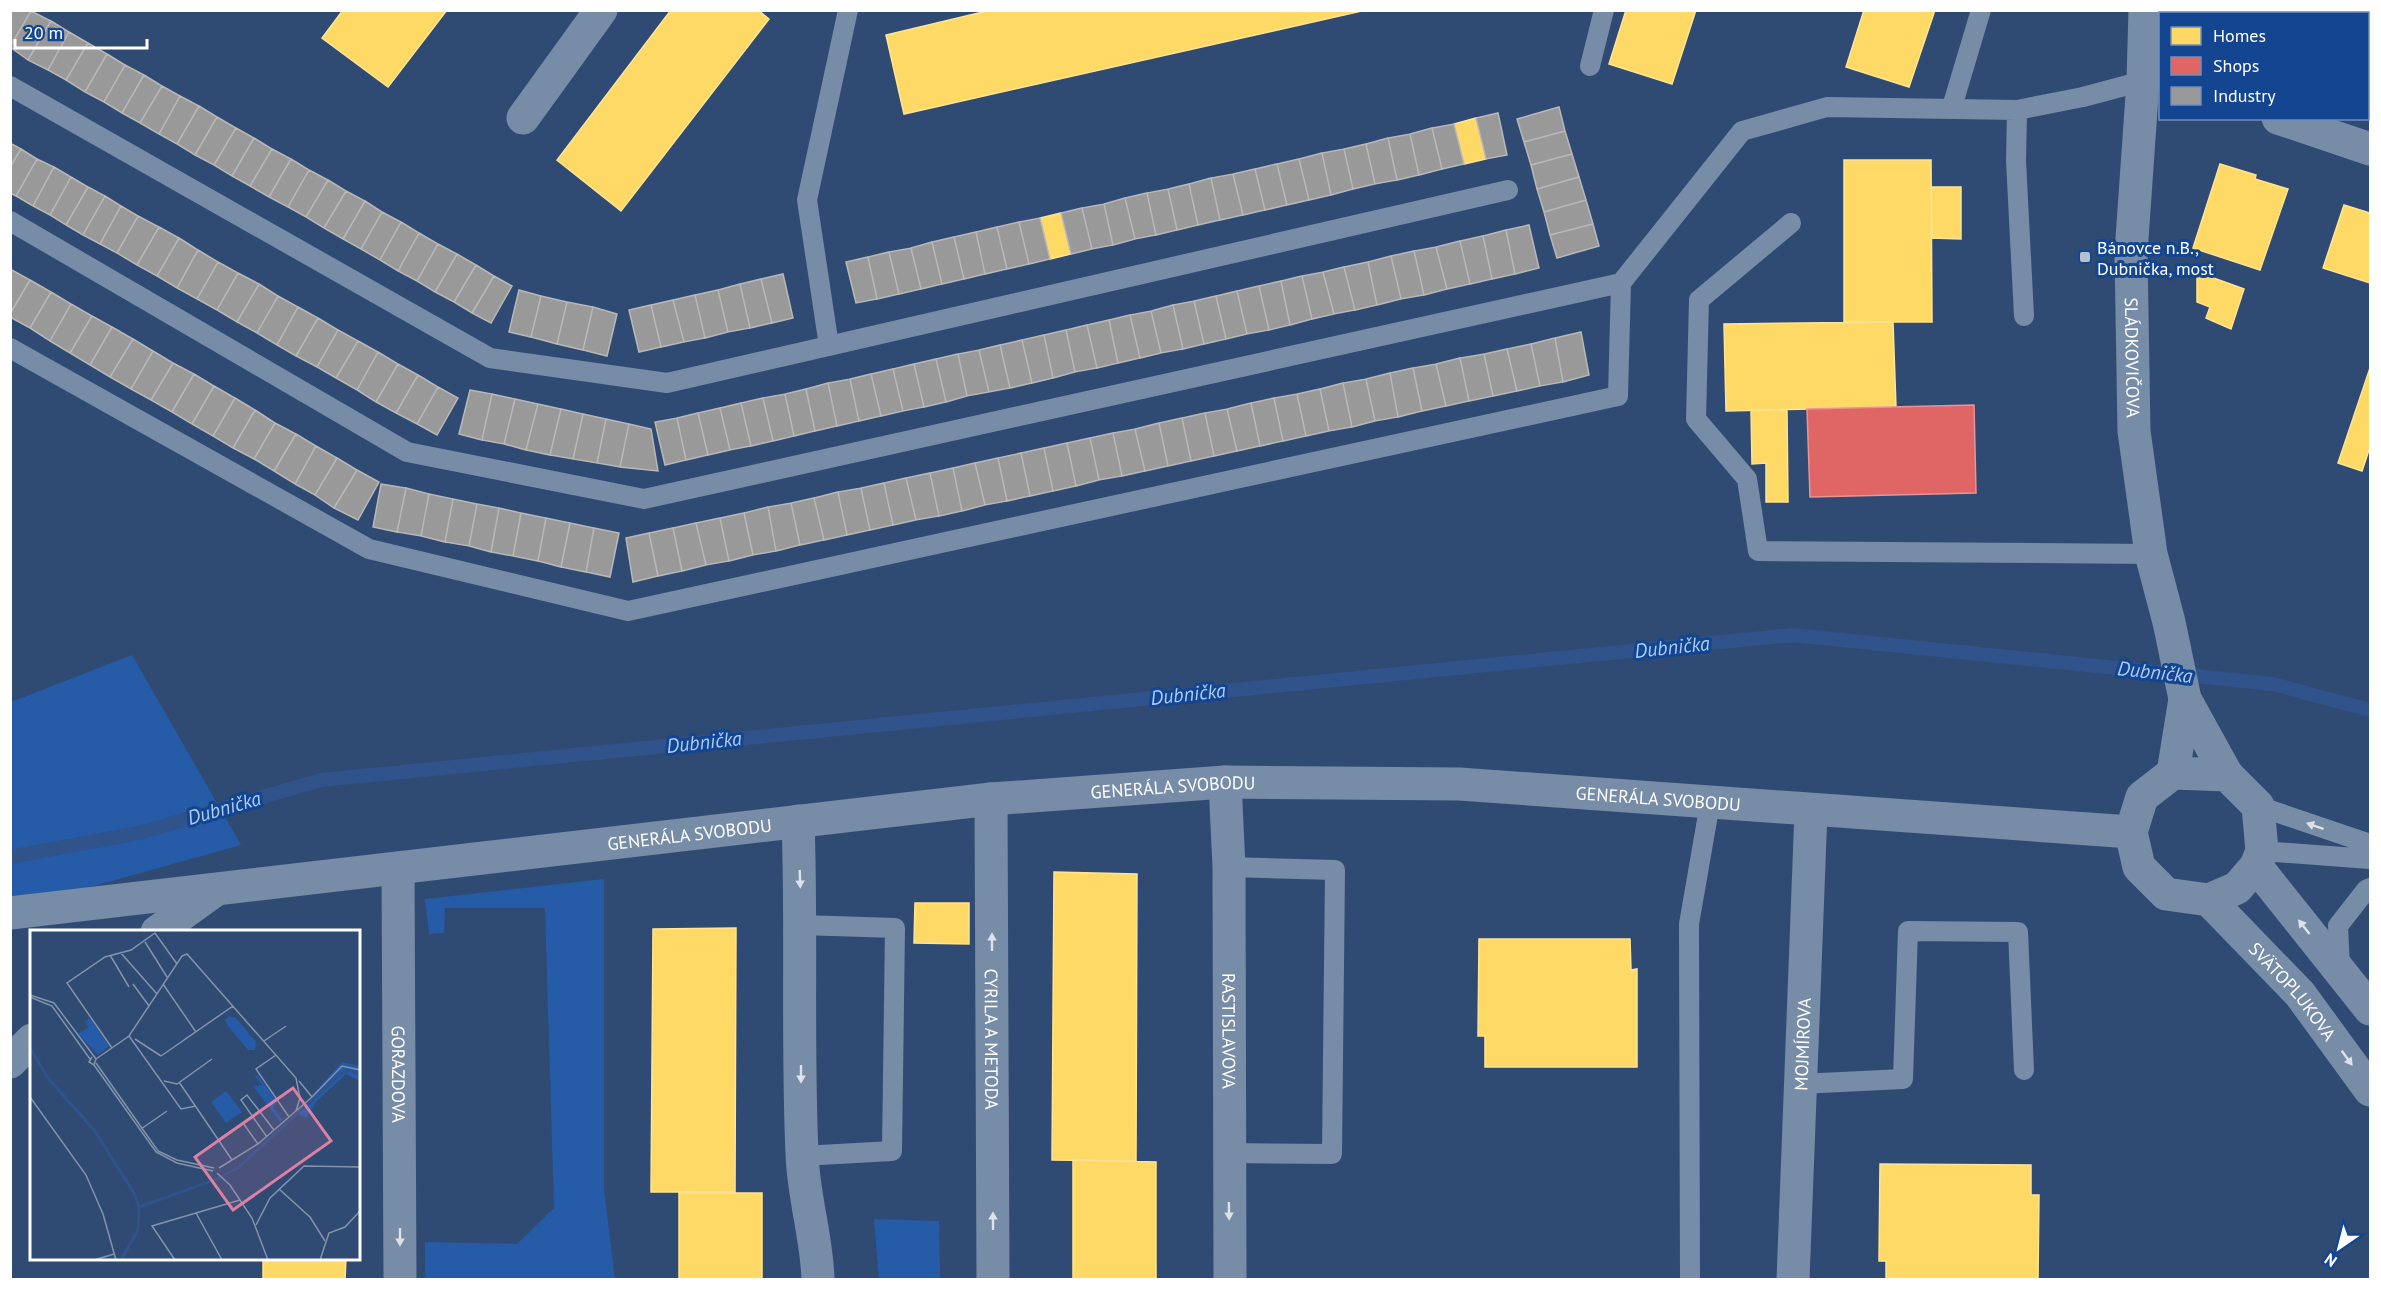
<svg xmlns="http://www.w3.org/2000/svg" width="2381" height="1290" font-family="'PT Sans',sans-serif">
	<rect width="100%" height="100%" fill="#304b73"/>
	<path fill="#265ba7" d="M132 655 241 845 11 909V702Z
		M604 879V1190L615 1279H425V1242L517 1244 554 1208 545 908H445L444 933 429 934 425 899Z
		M874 1219 939 1221 940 1279H879Z"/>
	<path fill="#ffd966" stroke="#ffe494" stroke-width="1.5" d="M343 10H447L388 87 322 38Z
		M671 10H758L769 19 621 211 557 160Z
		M991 10H1366L904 114 886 35Z
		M1696 10 1672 84 1609 64 1626 10Z
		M1864 10H1935L1909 87 1846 67Z
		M2228 10H2299L2298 14H2228Z
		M2333 10H2370V23L2368 22V14H2342Z
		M1476 118 1486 159 1464 164 1454 124Z
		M1844 160H1931L1932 322H1844Z
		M2220 164 2256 175 2255 179 2288 189 2260 270 2193 248Z
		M1931 187H1961V239L1932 238Z
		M2344 205 2370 213V283L2323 268Z
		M1061 213 1071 254 1050 259 1040 218Z
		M2197 272 2244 289 2231 329 2206 318 2210 307 2197 302Z
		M1893 322 1896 407 1726 411 1724 324Z
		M2370 368V447L2362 471 2338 463Z
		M1751 410H1787L1788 502H1766V463L1752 464Z
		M1054 872 1137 874 1136 1161 1052 1160Z
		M915 903H969V944L914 943Z
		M736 928 735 1192H651L653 929Z
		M1479 939H1630L1631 970 1637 969V1067H1485V1036H1478Z
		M1073 1160 1156 1162V1280H1073Z
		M1880 1164 2031 1165V1195H2039L2038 1280H1886V1261H1879Z
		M679 1193H762V1280H679Z
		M263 1258H346L345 1280H263Z"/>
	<path fill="#e06666" stroke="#e99494" stroke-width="1.5" d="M1974 405 1976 493 1810 497 1807 409Z"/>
	<path fill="#999" stroke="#b8b8b8" stroke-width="1.5" d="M10 10 31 11 10 47Z
		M31 11 51 21 28 60 10 47Z
		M51 21 69 32 48 70 28 60Z
		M69 32 88 43 66 80 48 70Z
		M88 43 107 54 85 92 66 80Z
		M107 54 125 65 104 102 85 92Z
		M125 65 144 75 122 113 104 102Z
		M144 75 162 86 140 123 122 113Z
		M162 86 180 96 159 134 140 123Z
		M180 96 199 106 177 144 159 134Z
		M199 106 217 117 195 155 177 144Z
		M1559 107 1565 131 1524 142 1517 119Z
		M1498 113 1507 155 1486 159 1476 118Z
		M217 117 236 128 214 165 195 155Z
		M1454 124 1464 164 1442 169 1432 128Z
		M236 128 254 138 232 176 214 165Z
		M1432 128 1442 169 1419 175 1410 134Z
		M1565 131 1572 154 1531 165 1524 142Z
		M1410 134 1419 175 1397 180 1388 138Z
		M254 138 272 149 250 186 232 176Z
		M1388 138 1397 180 1375 184 1366 144Z
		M10 143 21 149 10 167Z
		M1366 144 1375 184 1353 189 1344 149Z
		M21 149 37 159 16 196 10 193V167Z
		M272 149 291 159 269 197 250 186Z
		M1344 149 1353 189 1331 195 1322 153Z
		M1322 153 1331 195 1309 200 1299 159Z
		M1572 154 1579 177 1537 189 1531 165Z
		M37 159 54 167 33 206 16 196Z
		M291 159 309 170 288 207 269 197Z
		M1299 159 1309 200 1287 205 1277 164Z
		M1277 164 1287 205 1265 210 1255 169Z
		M54 167 71 177 50 215 33 206Z
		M1255 169 1265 210 1243 215 1233 174Z
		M309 170 328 180 306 217 288 207Z
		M1233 174 1243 215 1220 220 1211 178Z
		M71 177 88 187 66 225 50 215Z
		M1579 177 1586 200 1544 212 1537 189Z
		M1211 178 1220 220 1198 225 1189 184Z
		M328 180 346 191 324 228 306 217Z
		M1189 184 1198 225 1177 230 1168 189Z
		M88 187 105 196 83 235 66 225Z
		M1168 189 1177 230 1156 235 1147 193Z
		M346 191 365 201 343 239 324 228Z
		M1147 193 1156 235 1135 239 1125 198Z
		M105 196 121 206 100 244 83 235Z
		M1125 198 1135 239 1113 245 1104 204Z
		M1586 200 1593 224 1550 235 1544 212Z
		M365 201 382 212 361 249 343 239Z
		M1104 204 1113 245 1092 249 1082 208Z
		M121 206 138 216 117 253 100 244Z
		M1082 208 1092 249 1071 254 1061 213Z
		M382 212 401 222 380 260 361 249Z
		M138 216 159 227 137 265 117 253Z
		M1040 218 1050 259 1029 264 1019 222Z
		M401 222 419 233 398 271 380 260Z
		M1019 222 1029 264 1007 269 997 227Z
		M1593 224 1599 246 1557 258 1550 235Z
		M1529 225 1539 268 1515 274 1506 230Z
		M159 227 179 238 157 276 137 265Z
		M997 227 1007 269 985 274 976 232Z
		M1506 230 1515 274 1492 279 1483 236Z
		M976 232 985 274 964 279 954 237Z
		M419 233 438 244 417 281 398 271Z
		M1483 236 1492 279 1470 284 1460 241Z
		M954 237 964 279 942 284 932 242Z
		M179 238 198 250 177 288 157 276Z
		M1460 241 1470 284 1447 289 1436 247Z
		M932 242 942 284 921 289 911 248Z
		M438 244 457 254 435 292 417 281Z
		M1436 247 1447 289 1424 295 1414 251Z
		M911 248 921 289 899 294 889 252Z
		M198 250 218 262 197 299 177 288Z
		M1414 251 1424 295 1401 299 1391 256Z
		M889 252 899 294 877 299 868 257Z
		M457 254 476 265 454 302 435 292Z
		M1391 256 1401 299 1377 305 1368 262Z
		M868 257 877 299 856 303 846 262Z
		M218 262 238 273 217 310 197 299Z
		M1368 262 1377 305 1355 310 1344 267Z
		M476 265 494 276 472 313 454 302Z
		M1344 267 1355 310 1334 314 1323 272Z
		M10 269 30 280 10 314Z
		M1323 272 1334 314 1312 319 1302 276Z
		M238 273 259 284 237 322 217 310Z
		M783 274 793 318 772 323 761 279Z
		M494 276 512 286 491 323 472 313Z
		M1302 276 1312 319 1290 325 1281 281Z
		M761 279 772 323 750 328 740 284Z
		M30 280 51 292 30 328 10 317V314Z
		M1281 281 1290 325 1269 330 1259 286Z
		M259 284 278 296 257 333 237 322Z
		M740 284 750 328 728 332 718 290Z
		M1259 286 1269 330 1247 334 1237 291Z
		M519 290 541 296 531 337 509 332Z
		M718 290 728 332 705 338 695 295Z
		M1237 291 1247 334 1226 339 1216 296Z
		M51 292 71 304 50 341 30 328Z
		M695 295 705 338 684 342 673 300Z
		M278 296 298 307 277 345 257 333Z
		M541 296 567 302 557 344 531 337Z
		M1216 296 1226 339 1204 344 1194 301Z
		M673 300 684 342 661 347 651 305Z
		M1194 301 1204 344 1183 349 1173 305Z
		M567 302 593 307 583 350 557 344Z
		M71 304 92 316 70 353 50 341Z
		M651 305 661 347 639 352 629 310Z
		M1173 305 1183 349 1161 353 1151 311Z
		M298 307 318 318 296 356 277 345Z
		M593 307 617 314 607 356 583 350Z
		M1151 311 1161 353 1140 358 1130 315Z
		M1130 315 1140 358 1118 363 1109 320Z
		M92 316 112 327 90 365 70 353Z
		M318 318 338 330 317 367 296 356Z
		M1109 320 1118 363 1097 368 1087 325Z
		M1087 325 1097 368 1075 372 1066 330Z
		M112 327 133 339 110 377 90 365Z
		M338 330 358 341 336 378 317 367Z
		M1066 330 1075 372 1053 378 1044 335Z
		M1581 332 1589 375 1563 382 1555 338Z
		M1044 335 1053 378 1032 383 1022 340Z
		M1555 338 1563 382 1540 386 1531 344Z
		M133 339 153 351 131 389 110 377Z
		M1022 340 1032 383 1010 388 1000 345Z
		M358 341 378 352 357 390 336 378Z
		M1531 344 1540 386 1517 391 1507 349Z
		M1000 345 1010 388 989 392 979 350Z
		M1507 349 1517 391 1493 396 1484 354Z
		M979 350 989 392 967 396 958 354Z
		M153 351 173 363 151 400 131 389Z
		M378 352 398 364 376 402 357 390Z
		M958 354 967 396 946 402 936 359Z
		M1484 354 1493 396 1469 401 1460 358Z
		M1460 358 1469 401 1446 406 1436 364Z
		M936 359 946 402 924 407 914 364Z
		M173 363 194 374 172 412 151 400Z
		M398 364 418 375 396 413 376 402Z
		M914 364 924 407 903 411 893 369Z
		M1436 364 1446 406 1422 411 1413 368Z
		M1413 368 1422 411 1398 417 1390 373Z
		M893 369 903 411 881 416 871 374Z
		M1390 373 1398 417 1375 421 1366 379Z
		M194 374 214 386 192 424 172 412Z
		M871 374 881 416 859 421 850 379Z
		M418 375 438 387 417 424 396 413Z
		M850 379 859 421 837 426 828 383Z
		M1366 379 1375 421 1352 427 1343 383Z
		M828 383 837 426 815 431 806 389Z
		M1343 383 1352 427 1329 431 1320 389Z
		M214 386 235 398 213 436 192 424Z
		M438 387 458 398 437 435 417 424Z
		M806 389 815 431 794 436 785 394Z
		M1320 389 1329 431 1306 436 1297 394Z
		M470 390 492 394 482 440 459 434Z
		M492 394 515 399 504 444 482 440Z
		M785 394 794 436 773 441 763 398Z
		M1297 394 1306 436 1283 441 1274 398Z
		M235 398 255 410 233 448 213 436Z
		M763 398 773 441 751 446 741 403Z
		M1274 398 1283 441 1260 446 1251 403Z
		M515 399 538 404 526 450 504 444Z
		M741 403 751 446 730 450 720 408Z
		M1251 403 1260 446 1237 451 1227 409Z
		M538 404 561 409 550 455 526 450Z
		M720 408 730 450 708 455 698 413Z
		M561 409 583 414 573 459 550 455Z
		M1227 409 1237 451 1214 456 1205 413Z
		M255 410 275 423 254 459 233 448Z
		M698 413 708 455 686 460 677 418Z
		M1205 413 1214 456 1191 461 1182 418Z
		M583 414 606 419 597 463 573 459Z
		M677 418 686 460 665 465 655 422Z
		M1182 418 1191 461 1168 466 1159 423Z
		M606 419 629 424 620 467 597 463Z
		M275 423 296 434 274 471 254 459Z
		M1159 423 1168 466 1145 471 1135 429Z
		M629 424 651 429 658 471 620 467Z
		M1135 429 1145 471 1122 476 1113 433Z
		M1113 433 1122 476 1099 480 1090 438Z
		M296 434 316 446 295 484 274 471Z
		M1090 438 1099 480 1076 486 1067 443Z
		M1067 443 1076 486 1053 491 1044 448Z
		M316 446 337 458 315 495 295 484Z
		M1044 448 1053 491 1030 496 1021 453Z
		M1021 453 1030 496 1007 501 998 458Z
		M337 458 357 470 334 508 315 495Z
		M998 458 1007 501 985 505 975 463Z
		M975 463 985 505 962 511 953 468Z
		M953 468 962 511 939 516 930 473Z
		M357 470 379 482 358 520 334 508Z
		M930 473 939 516 916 520 906 478Z
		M906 478 916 520 893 525 884 483Z
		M884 483 893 525 870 530 861 488Z
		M381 484 406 488 397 532 373 527Z
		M406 488 429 494 421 536 397 532Z
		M861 488 870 530 847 535 838 492Z
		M838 492 847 535 824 540 814 498Z
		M429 494 453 499 445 542 421 536Z
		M814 498 824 540 800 545 791 503Z
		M453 499 477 504 469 546 445 542Z
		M791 503 800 545 776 551 768 507Z
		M477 504 499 508 491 552 469 546Z
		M768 507 776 551 753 555 744 513Z
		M499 508 521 513 513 556 491 552Z
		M521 513 546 518 538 561 513 556Z
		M744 513 753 555 729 561 720 518Z
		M546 518 570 523 561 567 538 561Z
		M720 518 729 561 706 565 696 523Z
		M570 523 594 528 586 572 561 567Z
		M696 523 706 565 682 571 673 528Z
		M594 528 619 533 610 577 586 572Z
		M673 528 682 571 658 576 649 533Z
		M649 533 658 576 633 582 626 538Z"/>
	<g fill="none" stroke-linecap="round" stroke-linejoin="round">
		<path stroke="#2f538a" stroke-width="14" d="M10 857 139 833 321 780 1793 635 2273 684 2370 710"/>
		<path stroke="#778ca6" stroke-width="20" d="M1590 66 1604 10
			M10 86 490 358 667 383 1508 190
			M1952 107 1981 10
			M2017 110 2016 161 2024 316
			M10 221 407 452 644 499 1621 283
			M1791 223 1699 300 1696 419 1747 479 1758 551 2151 554
			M829 346 807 200 848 10
			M10 348 369 549 628 611 1618 396 1621 283 1742 131 1827 107 2017 110 2083 97 2143 81
			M2258 806 2370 844
			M2262 851 2370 859
			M801 925 895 928 892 1151 802 1156
			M2340 970 2338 926 2366 890 2370 888
			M1800 1084 1903 1079 1908 931 2018 932 2024 1070
			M1228 1153 1332 1154 1335 870 1229 867
			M1690 1280 1689 924 1710 803"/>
		<g stroke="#778ca6" stroke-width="33">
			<path id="s1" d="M2145 10 2143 81 2131 253 2134 431 2151 554 2169 622 2185 699 2227 775"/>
			<path d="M523 118 601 10"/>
			<path d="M2278 118 2370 149"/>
			<path d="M2173 773 2227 775 2258 806 2262 851 2256 866 2237 888 2209 900 2166 894 2139 867 2131 832 2142 797Z"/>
			<path d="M2173 773 2185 699"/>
			<path id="s2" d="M1225 782 1229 867 1230 1280"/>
			<path id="s3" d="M991 799 993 1280"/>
			<path d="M798 821C802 932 797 1043 802 1153 803 1196 817 1237 818 1280"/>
			<path d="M2256 866 2370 1009"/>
			<path id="s4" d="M398 868 400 1280"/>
			<path id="s5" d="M2209 900 2300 994 2370 1090"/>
			<path id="s6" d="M10 913 991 799 1225 782 1459 784 2131 832"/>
			<path d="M157 932 214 891"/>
			<path d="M10 1062 32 1040"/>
			<path id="s7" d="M1793 1280 1811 811"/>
		</g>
	</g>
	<defs><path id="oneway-solid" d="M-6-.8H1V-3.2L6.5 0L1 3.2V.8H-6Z" transform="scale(1.5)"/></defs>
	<g fill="#dde2e9">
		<use href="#oneway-solid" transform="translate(2315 826) rotate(-161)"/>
		<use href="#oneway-solid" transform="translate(800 879) rotate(88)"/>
		<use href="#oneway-solid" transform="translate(2304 927) rotate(-128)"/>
		<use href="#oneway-solid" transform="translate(992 942) rotate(-90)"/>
		<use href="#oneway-solid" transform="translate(2347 1058) rotate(54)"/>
		<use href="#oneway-solid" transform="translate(801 1074) rotate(90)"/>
		<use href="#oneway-solid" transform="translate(1229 1211) rotate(89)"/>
		<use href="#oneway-solid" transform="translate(993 1221) rotate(-90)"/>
		<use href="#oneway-solid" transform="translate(400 1237) rotate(90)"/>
	</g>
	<rect fill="#b7c0ce" stroke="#134590" stroke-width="2" x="2079" y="251" width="12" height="12" rx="3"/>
	<g text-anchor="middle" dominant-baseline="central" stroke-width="6" stroke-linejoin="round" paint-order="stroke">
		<g font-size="18" fill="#fff" stroke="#134590" text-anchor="start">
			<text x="2097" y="247">Bánovce n.B.,<tspan x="2097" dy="21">Dubnička, most</tspan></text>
		</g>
		<g font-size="18" fill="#fff" stroke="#134590">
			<text stroke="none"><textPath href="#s1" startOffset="348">SLÁDKOVIČOVA</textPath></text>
			<text stroke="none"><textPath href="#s6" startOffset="1170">GENERÁLA SVOBODU</textPath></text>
			<text stroke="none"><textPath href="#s6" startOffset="1656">GENERÁLA SVOBODU</textPath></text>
			<text stroke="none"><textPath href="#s6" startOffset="684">GENERÁLA SVOBODU</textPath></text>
			<text stroke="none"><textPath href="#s5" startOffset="124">SVÄTOPLUKOVA</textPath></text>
			<text stroke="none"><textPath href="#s2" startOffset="249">RASTISLAVOVA</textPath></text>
			<text stroke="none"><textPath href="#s3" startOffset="240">CYRILA A METODA</textPath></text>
			<text stroke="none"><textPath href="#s7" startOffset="236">MOJMÍROVA</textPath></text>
			<text stroke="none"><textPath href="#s4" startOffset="206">GORAZDOVA</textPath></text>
		</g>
		<g font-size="20" font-style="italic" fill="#abccf8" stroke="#134590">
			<text transform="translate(1672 647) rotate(-6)">Dubnička</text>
			<text transform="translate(2155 672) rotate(6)">Dubnička</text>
			<text transform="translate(1188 694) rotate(-6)">Dubnička</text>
			<text transform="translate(704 742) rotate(-6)">Dubnička</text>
			<text transform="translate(224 808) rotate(-16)">Dubnička</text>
		</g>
	</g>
	<g transform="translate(30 930)">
		<rect width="330" height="330" fill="#304b73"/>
		<path d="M199 86 206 88 226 112 225 120H218L198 96 195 90ZM60 88 79 116 68 125 48 104 58 97 55 92ZM312 132 330 136V151L316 144 287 171 276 188 266 183ZM228 145 247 172 243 177 252 189 257 186 250 192 223 156 232 155 225 146ZM196 161 212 182 196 193 181 172Z" fill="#265ba7"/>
		<path fill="none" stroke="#2f538a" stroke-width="3" d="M0 118 18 148 64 200 104 263 109 277 108 300 91 330M109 277 187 249 209 237 310 144 319 140 330 144"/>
		<path fill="none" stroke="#8393ab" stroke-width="1.5" d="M115 12 137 47M90 22 127 64M80 25 99 57M103 54 119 76M133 54 166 102M0 65 24 73 66 129 64 135 59 132 62 127M0 67 22 76 60 129M99 106 151 179 166 176M105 109 131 126M234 111 256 96M82 118 37 53 75 27 101 20 125 3 147 34M246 125 226 139 259 187M131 126 203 76M66 129 99 106 152 26 157 24 266 148 270 168 266 181M66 133 128 221 147 230 184 238M64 135 126 222 147 233 183 241M134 151 147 154 182 129M149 152 202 230M0 167 56 245 73 284 86 330M282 167 312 136 330 140M111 199 137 181M237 207 211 170 217 165 244 200M189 209 213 193 228 214M189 238 228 214 282 167 269 151M187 243 200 255 222 288 238 330M249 259 280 287 295 311M166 283 192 330M226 295 240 268 274 236 330 237M64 330 84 324M145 330 122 296 210 270M290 330 299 303 315 297 330 281"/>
		<path fill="#dd80a5" fill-opacity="0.15" stroke="#dd80a5" stroke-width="3" d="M263 158 301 211 203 280 165 227Z"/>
		<rect width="330" height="330" fill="none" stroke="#fff" stroke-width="3"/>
	</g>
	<rect width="2381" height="1290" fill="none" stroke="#ffffff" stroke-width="24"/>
	<rect x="2159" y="12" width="210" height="108" fill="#134590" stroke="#718fbc" stroke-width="1.5"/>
	<rect x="2171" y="27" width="30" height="18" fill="#ffd966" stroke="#718fbc" stroke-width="1.5"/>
	<text x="2213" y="42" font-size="18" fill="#ffffff">Homes</text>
	<rect x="2171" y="57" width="30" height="18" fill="#e06666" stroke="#718fbc" stroke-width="1.5"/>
	<text x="2213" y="72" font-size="18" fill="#ffffff">Shops</text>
	<rect x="2171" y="87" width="30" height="18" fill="#999999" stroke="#718fbc" stroke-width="1.5"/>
	<text x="2213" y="102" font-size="18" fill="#ffffff">Industry</text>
	<g transform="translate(2339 1248) rotate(215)" stroke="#134590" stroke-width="4.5" paint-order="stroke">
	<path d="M0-4.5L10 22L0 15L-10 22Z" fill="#ffffff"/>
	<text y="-9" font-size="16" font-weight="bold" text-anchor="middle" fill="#ffffff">N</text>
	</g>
	<path d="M15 39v9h132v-9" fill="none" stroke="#ffffff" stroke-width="3"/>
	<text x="24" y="39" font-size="18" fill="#ffffff" stroke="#134590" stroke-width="4.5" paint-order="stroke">20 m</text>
</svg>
